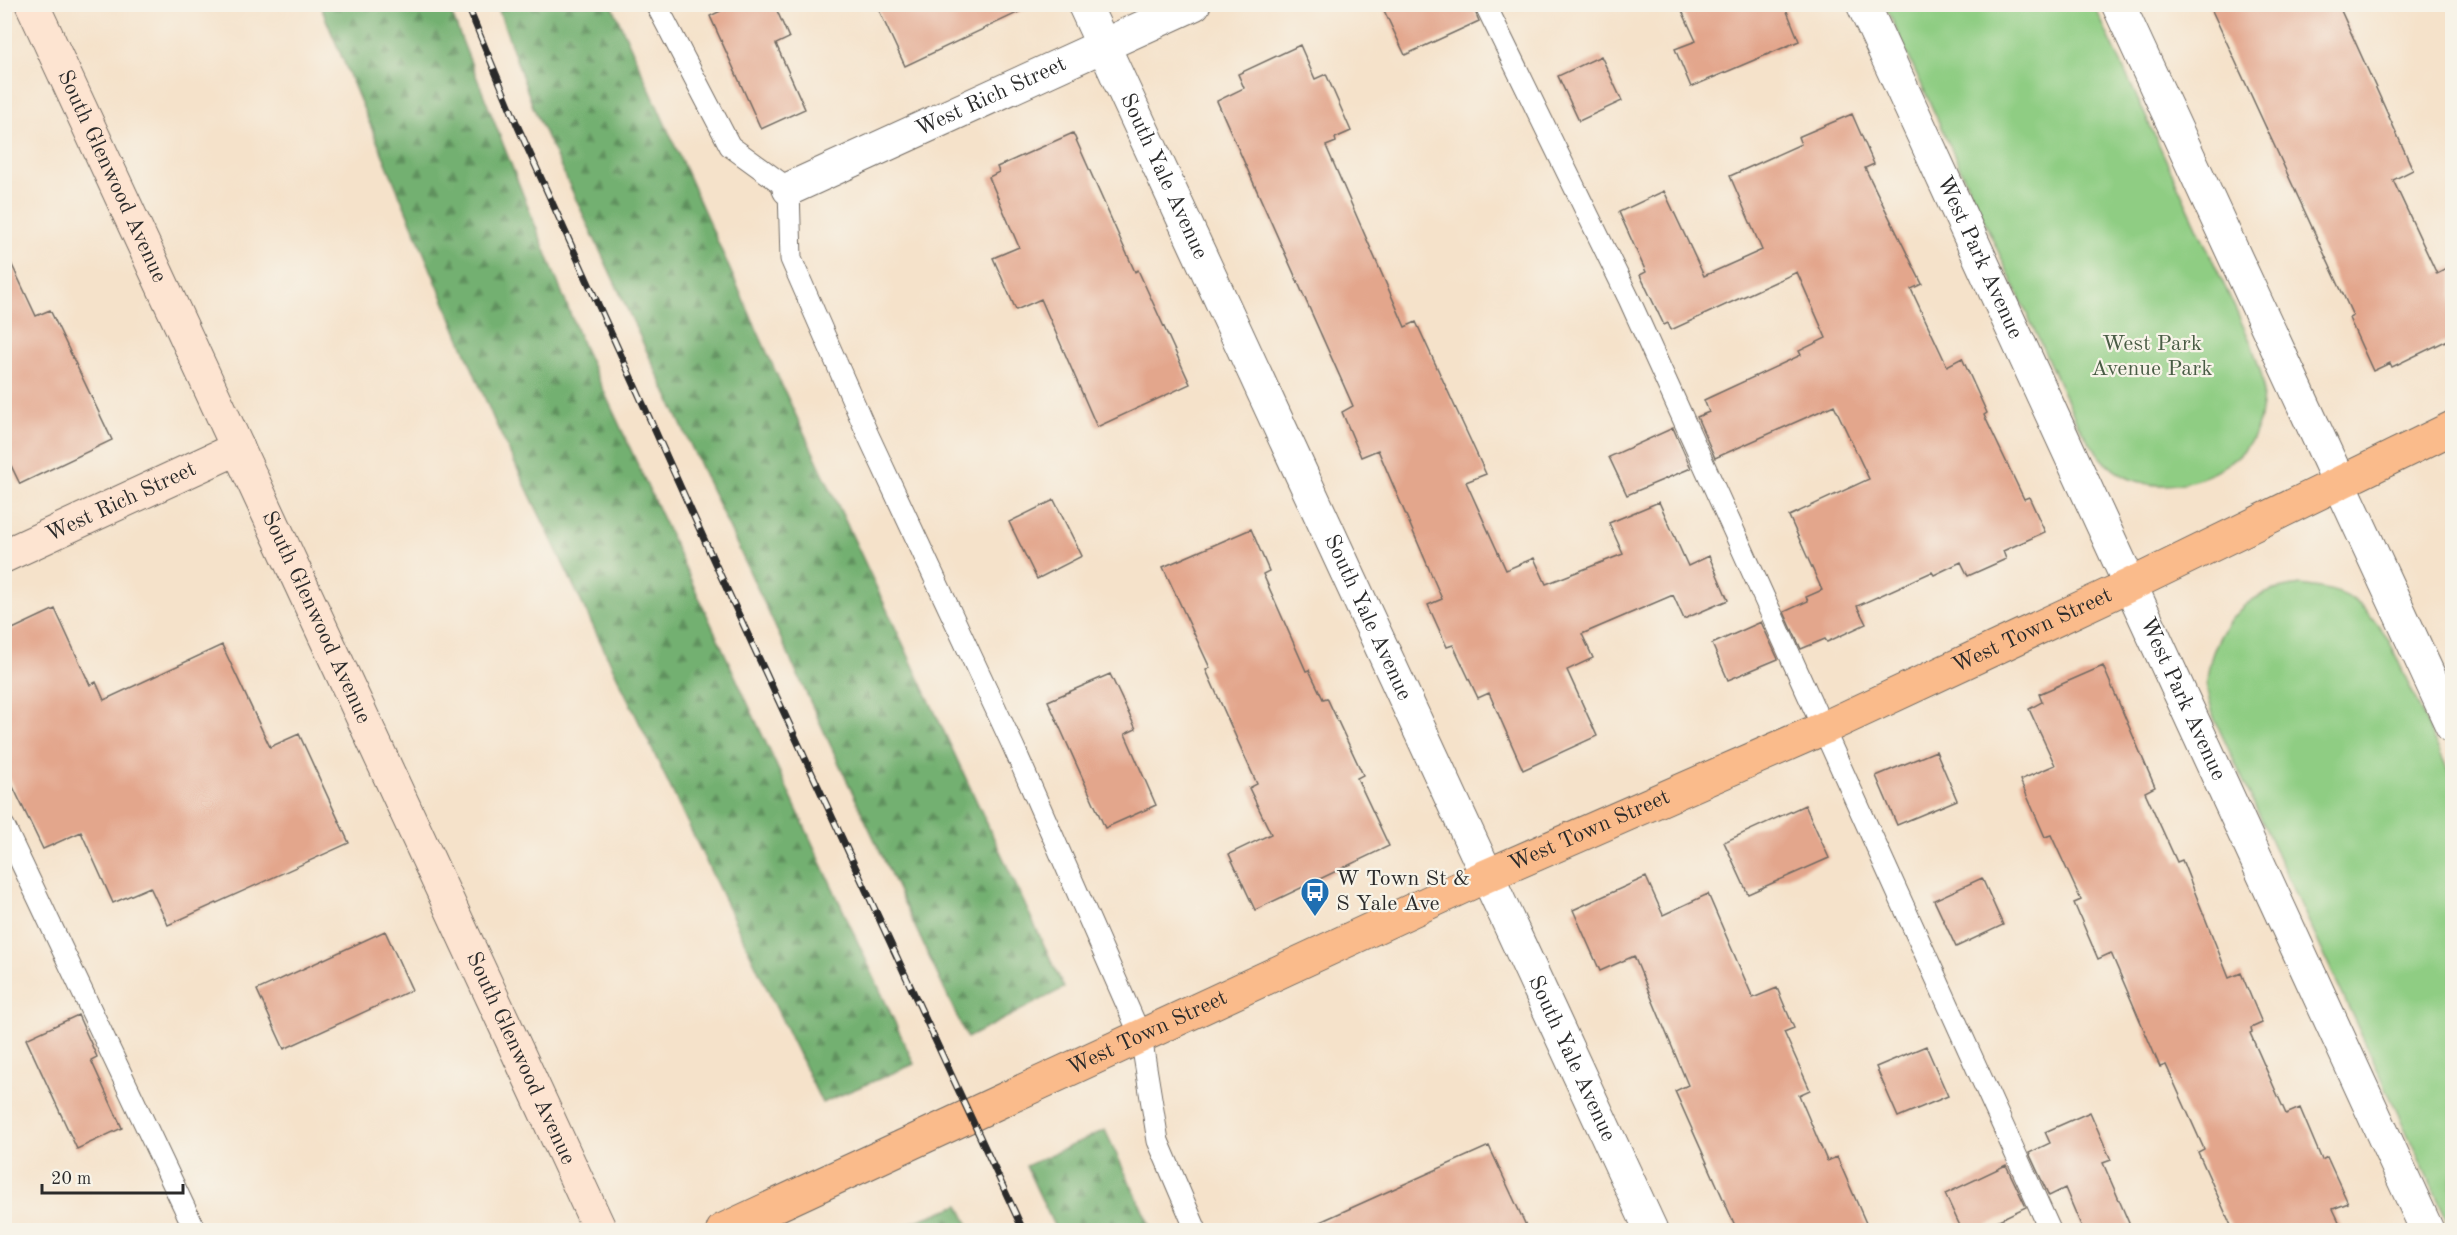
<svg xmlns="http://www.w3.org/2000/svg" width="2457" height="1235" font-family="'Old Standard TT',serif">
	<defs>
		<pattern id="forest-firs" width="22" height="20" patternUnits="userSpaceOnUse" patternTransform="scale(1.5)"><rect width="22" height="20" fill="#73b071"/><path d="M5 1l3.5 6h-7zM16 11l3.5 6h-7z" fill="#5f8f5d"/></pattern>
	</defs>
	<rect width="100%" height="100%" fill="#f7f3e8"/>
	<filter id="ink" filterUnits="userSpaceOnUse"><feTurbulence type="fractalNoise" baseFrequency=".0167" numOctaves="2"/><feDisplacementMap in="SourceGraphic" scale="12" xChannelSelector="R" yChannelSelector="G"/><feConvolveMatrix kernelMatrix="1 2 1 2 8 2 1 2 1" color-interpolation-filters="sRGB"/></filter>
	<filter id="wash" filterUnits="userSpaceOnUse"><feTurbulence type="fractalNoise" baseFrequency=".008" numOctaves="4" result="noise"/><feDisplacementMap in="SourceGraphic" scale="24" xChannelSelector="R" yChannelSelector="G"/><feGaussianBlur stdDeviation="1.35" result="paint"/><feColorMatrix in="noise" values="0 0 0 0 0 0 0 0 0 0 0 0 0 0 0 0 0 1.4 0 .05"/><feComposite in="paint" operator="in"/></filter>
	<g filter="url(#wash)">
		<rect width="100%" height="100%" fill="#f5e2ca"/>
		<path fill="#8fcd83" stroke="#5d7c57" stroke-width="1.5" d="M1885 5H2094L2252 345C2255 357 2262 371 2263 384 2264 405 2259 433 2245 449 2217 479 2167 495 2128 478 2104 467 2092 446 2078 425Z
			M2301 585C2352 592 2358 598 2388 639L2452 779V1230L2214 718C2212 708 2207 697 2207 687 2207 649 2231 605 2269 592 2279 588 2290 587 2301 585Z"/>
		<path fill="url(#forest-firs)" stroke="#4f6e4e" stroke-width="1.5" d="M320 5H448L583 346 914 1064 822 1103 494 420Z
			M497 5H612L777 375 1064 988 967 1038 533 107Z
			M1105 1130 1152 1230H1056L1026 1166Z
			M959 1205 971 1230H892Z"/>
		<g id="blocks">
			<path fill="#e3a68c" d="M735 4H774L789 38 776 44 805 109 761 129 710 16Z
				M876 4H1036L905 66Z
				M1381 4H1472L1479 21 1405 55Z
				M1679 4H1784L1799 41 1691 87 1675 49 1696 41Z
				M2209 4H2338L2413 170 2393 180 2437 274 2452 266V338L2392 367 2390 363 2373 371 2349 318 2353 316Z
				M1300 45 1315 79 1326 74 1351 131 1335 138 1336 142 1326 146 1405 327 1416 322 1486 474 1466 482 1506 570 1534 558 1546 584 1623 554 1609 523 1659 502 1688 566 1709 556 1728 600 1684 619 1673 595 1582 634 1593 658 1567 670 1597 736 1523 770 1489 693 1478 698 1453 645 1447 647 1428 605 1442 599 1378 450 1361 457 1342 412 1353 406 1217 101 1244 88 1238 74Z
				M1601 56 1622 101 1579 121 1558 76Z
				M1852 114 1874 164 1865 168 1922 284 1911 289 1947 366 1962 358 1987 413 1984 415 2024 499 2029 497 2045 532 2003 551 2006 559 1968 576 1961 562 1934 575 1932 572 1857 606 1866 624 1827 642 1825 639 1801 649 1784 612 1808 601 1806 597 1822 590 1789 516 1869 479 1834 405 1715 458 1697 417 1709 412 1704 400 1801 355 1799 351 1826 338 1797 272 1671 330 1668 323 1664 325 1640 275 1646 272 1619 212 1664 191 1704 276 1762 250 1730 176 1801 144 1798 137Z
				M1073 133 1135 272 1138 270 1190 384 1097 427 1041 299 1016 310 993 258 1019 247 989 177 999 172 997 167Z
				M4 248 36 316 50 310 112 440 20 484 4 451Z
				M1673 428 1691 468 1627 495 1609 457Z
				M1054 500 1082 556 1037 579 1009 522Z
				M1251 529 1269 571 1263 574 1306 671 1309 670 1323 699 1327 698 1363 775 1357 778 1389 846 1255 910 1229 854 1271 834 1249 788 1257 784 1206 670 1210 668 1163 567Z
				M55 609 90 685 96 682 104 700 222 645 270 747 299 734 349 843 168 925 150 887 113 903 81 832 43 849 4 768V633Z
				M1761 622 1778 659 1728 680 1712 644Z
				M2103 666 2155 787 2145 792 2177 862 2182 860 2229 978 2241 973 2262 1023 2251 1028 2252 1032 2250 1033 2286 1114 2300 1108 2322 1160 2327 1157 2348 1203 2333 1209 2343 1230H2233L2198 1152 2204 1149 2166 1065 2160 1067 2111 953 2098 959 2074 903 2081 900 2051 835 2045 837 2020 780 2055 765 2029 709 2042 702 2039 694Z
				M1110 674 1136 729 1125 734 1156 805 1105 828 1048 701Z
				M1936 751 1957 800 1897 825 1876 776Z
				M1805 805 1829 858 1748 894 1724 842Z
				M1646 877 1663 915 1708 894 1753 998 1777 988 1794 1028 1784 1032 1810 1090 1799 1095 1827 1161 1837 1157 1869 1230H1737L1675 1091 1688 1085 1634 956 1600 971 1573 910Z
				M1982 878 2003 925 1956 947 1934 900Z
				M385 931 412 990 284 1049 257 990Z
				M78 1015 97 1057 91 1060 122 1128 77 1149 26 1039Z
				M1926 1046 1948 1096 1898 1117 1876 1067Z
				M2090 1112 2111 1160 2103 1163 2132 1230H2083L2065 1188 2049 1196 2029 1153 2050 1143 2045 1132Z
				M1489 1146 1528 1230H1302Z
				M2006 1165 2026 1207 1978 1230H1962L1945 1194Z"/>
		</g>
	</g>
	<g filter="url(#ink)">
		<use href="#blocks" fill-opacity="0" stroke="#726b63" stroke-width="1.5"/>
		<g fill="none" stroke-linecap="round" stroke-linejoin="round">
			<g stroke="#726b63" stroke-width="23">
				<path id="lane" d="M656 4 730 146 789 189 791 259 868 435 1014 748 1141 1037 1158 1141 1196 1230
					M1485 4 1629 299 2050 1230
					M4 826 195 1230"/>
			</g>
			<g stroke="#726b63" stroke-width="35">
				<g id="street">
					<path id="s1" d="M1084 4 1651 1230"/>
					<path id="s2" d="M1863 4 2427 1230"/>
					<path d="M2118 4 2452 726"/>
					<path id="s3" d="M789 189 1194 4"/>
				</g>
			</g>
			<g stroke="#726b63" stroke-width="35">
				<g id="secondary">
					<path id="s4" d="M32 4 600 1230"/>
					<path id="s5" d="M4 556 238 448"/>
				</g>
			</g>
			<g stroke="#726b63" stroke-width="35">
				<g id="primary">
					<path id="s6" d="M723 1230 1486 876 1824 728 2130 585 2452 428"/>
				</g>
			</g>
			<use href="#lane" stroke="#fff" stroke-width="21"/>
			<use href="#street" stroke="#fff" stroke-width="33"/>
			<use href="#secondary" stroke="#fde4d1" stroke-width="33"/>
			<use href="#primary" stroke="#fabb8b" stroke-width="33"/>
			<g stroke="#2b2b2b" stroke-width="7">
				<path id="rail" d="M467 4 518 127 713 559 1023 1230"/>
			</g>
			<use href="#rail" stroke="#f7f3e8" stroke-width="4.5" stroke-dasharray="14" stroke-linecap="butt"/>
		</g>
	</g>
	<defs>
		<g id="bus-pin" transform="scale(1.5)"><path d="M0 17L-7.5 6A9.5 9.5 0 1 1 7.5 6Z" fill="#1f6fb2" stroke="#f7f3e8"/><path d="M-5-6H5V4H4V6H2V4H-2V6H-4V4H-5ZM-3.5-4V0h7V-4ZM-3.5 1.2v1.5H-2V1.2ZM2 1.2v1.5H3.5V1.2Z" fill="#fff"/></g>
	</defs>
	<g fill-rule="evenodd">
		<use href="#bus-pin" x="1315" y="892"/>
	</g>
	<g text-anchor="middle" dominant-baseline="central" stroke-width="4.5" stroke-linejoin="round" paint-order="stroke">
		<g font-size="22" fill="#2b2b2b" stroke="#f7f3e8">
			<text stroke="none"><textPath href="#s3" startOffset="222">West Rich Street</textPath></text>
			<text stroke="none"><textPath href="#s4" startOffset="190">South Glenwood Avenue</textPath></text>
			<text stroke="none"><textPath href="#s1" startOffset="190">South Yale Avenue</textPath></text>
			<text stroke="none"><textPath href="#s2" startOffset="279">West Park Avenue</textPath></text>
			<text stroke="none"><textPath href="#s5" startOffset="129">West Rich Street</textPath></text>
			<text stroke="none"><textPath href="#s4" startOffset="676">South Glenwood Avenue</textPath></text>
			<text stroke="none"><textPath href="#s1" startOffset="676">South Yale Avenue</textPath></text>
			<text stroke="none"><textPath href="#s6" startOffset="1440">West Town Street</textPath></text>
			<text stroke="none"><textPath href="#s2" startOffset="765">West Park Avenue</textPath></text>
			<text stroke="none"><textPath href="#s6" startOffset="954">West Town Street</textPath></text>
			<text stroke="none"><textPath href="#s6" startOffset="468">West Town Street</textPath></text>
			<text stroke="none"><textPath href="#s4" startOffset="1162">South Glenwood Avenue</textPath></text>
			<text stroke="none"><textPath href="#s1" startOffset="1162">South Yale Avenue</textPath></text>
		</g>
		<g font-size="22" fill="#495c45" stroke="#f7f3e8">
			<text x="2152" y="344">West Park<tspan x="2152" dy="25">Avenue Park</tspan></text>
		</g>
		<g font-size="22" fill="#2b2b2b" stroke="#f7f3e8" text-anchor="start">
			<text x="1336" y="879">W Town St &amp;<tspan x="1336" dy="25">S Yale Ave</tspan></text>
		</g>
	</g>
	<rect width="2457" height="1235" fill="none" stroke="#f7f3e8" stroke-width="24"/>
	<path d="M42 1184v9h141v-9" fill="none" stroke="#2b2b2b" stroke-width="3"/>
	<text x="51" y="1184" font-size="18" fill="#2b2b2b" stroke="#f7f3e8" stroke-width="4.5" paint-order="stroke">20 m</text>
</svg>
